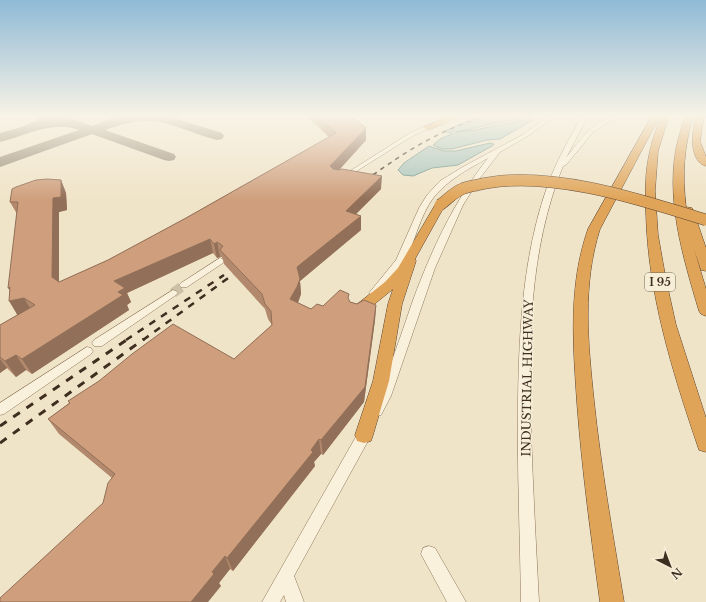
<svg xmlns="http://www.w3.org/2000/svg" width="706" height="602" font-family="'Libre Baskerville',serif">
	<rect width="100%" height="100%" fill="#f0e4c8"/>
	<path fill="#a9c4bc" stroke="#6f938a" d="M480 116H530L456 132 475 130 528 119 533 120 500 139 487 140 452 149H442L433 145 440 139 452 134 448 132H442Z
		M490 143 494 144 492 146 458 165 432 168 413 176 403 175 398 170 404 163 429 146 444 151H456Z"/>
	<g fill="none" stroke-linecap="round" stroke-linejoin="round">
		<path fill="#968974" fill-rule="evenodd" d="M40 116H65L92 126 119 116H168L222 133 224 136 222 139 217 140C198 135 179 126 160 122 141 118 122 124 105 130L174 154 176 157 174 160 169 161 164 160 92 134 0 167V157L79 130C52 120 26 136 0 142V133C10 130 35 125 40 116Z"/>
		<path stroke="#ccc0a6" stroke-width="10" stroke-dasharray="10 5" stroke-linecap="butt" d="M173 293 184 285"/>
		<g stroke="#8d765c" stroke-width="1">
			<path id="tertiary" d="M460 116H470L430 128 414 135 344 179 339 178 410 133 426 126Z
				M548 116H555L528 136 500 152 480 178 463 205 435 268 391 396 381 415 377 416 373 415 371 411C388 375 400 338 413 300 432 249 454 201 488 158 468 169 448 180 434 197 419 216 416 242 404 261 397 273 386 284 377 295L374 296 369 293 396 260 419 208 427 195 440 181 461 168 524 134Z
				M582 116H588L566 158C578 143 596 116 618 116L593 132 566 165 563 166C529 250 528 343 531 432 533 489 536 545 539 602H521C520 535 517 469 518 402 519 329 523 256 547 187 556 162 569 139 582 116Z
				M220 258 223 259 225 261 223 263 187 287H181L179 285 181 283Z
				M173 290 176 291 178 293 176 295 102 346H94L92 343 94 340Z
				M87 347 91 348 93 351 91 354 4 414 0 415V403Z
				M367 424 372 426 374 430 294 576 304 602H286L284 595 280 602H262L362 426Z
				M429 546 435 548 466 602H447L421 554 423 548Z"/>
		</g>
		<g stroke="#5b4430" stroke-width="1">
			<path id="motorway" d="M450 116H462L431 129H425L424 127Z
				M652 116H660L600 229C582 285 588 343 594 401 601 468 613 535 624 602H600C591 536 582 470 577 403 573 344 568 286 588 229Z
				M661 116H669L658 151 655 191 658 235 666 280 676 325 706 418V452L699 450 697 444C672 370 648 293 646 214 645 193 645 171 650 151 652 139 657 128 661 116Z
				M685 116H693C684 148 682 174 686 207L692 208 693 210 706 248V271L701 270 694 249 706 289V316L701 314 699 311C683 257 664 196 678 140 680 132 683 124 685 116Z
				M696 116H704L700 141 706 157V166C688 161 692 129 696 116Z
				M440 202 445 205 415 259 416 261 402 304 389 381 373 435 371 441 364 443 357 441 355 435 373 381 388 304 393 289 361 315 356 317 351 315 349 312 351 309 385 282 398 268 435 205Z"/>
		</g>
		<use href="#tertiary" fill="#faf1dc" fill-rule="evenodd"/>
		<use href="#motorway" fill="#e0a458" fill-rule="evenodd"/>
		<path stroke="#3d2e20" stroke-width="1.5" stroke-dasharray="4.5 4.5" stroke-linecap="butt" d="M692 116 706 118
			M373 175C409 149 444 128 487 116"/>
		<path stroke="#3d2e20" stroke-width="2" stroke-dasharray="5.5 5.5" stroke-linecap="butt" d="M364 181 374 174"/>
		<path stroke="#3d2e20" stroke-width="2.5" stroke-dasharray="7 7" stroke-linecap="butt" d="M126 340 224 275
			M143 340 242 268"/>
		<path stroke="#3d2e20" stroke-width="3" stroke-dasharray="8 8" stroke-linecap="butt" d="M0 426 128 339
			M0 443 144 339"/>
		<g stroke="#5b4430" stroke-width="12" stroke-linecap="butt">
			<path id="motorway-bridge" d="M440 205C447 200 454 192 462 189 466 187 472 186 477 185 545 168 640 199 706 220"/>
		</g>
		<use href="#motorway-bridge" stroke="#e0a458" stroke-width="11"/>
	</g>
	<path fill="#b2896c" d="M307 116H349L354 120 366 128V140L339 170 381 189 356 214 361 216V230L300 281 301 294 298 303 311 309 349 300 350 302 357 304 376 305 375 320 364 402 323 455 321 454 314 462 315 466 233 571 230 569 219 583 221 586 103 503 112 478 59 434 48 419 69 403 68 401 234 359 272 325 268 319 265 309 224 264 222 257H220L217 258 213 253 127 293 131 302 127 305 129 310 32 374 26 370 16 377 7 368 0 373V325L17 315 10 290 17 214 10 202 61 180 66 193 67 210 59 212V282L108 260 186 218 329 137Z"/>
	<path fill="#916f58" d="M366 128V140L331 179 330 166Z
		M382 176 381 189 346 224V211Z
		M61 180 66 193 67 210 59 212V292L52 277 53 198Z
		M361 216V230L300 281 301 294 298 302 291 313 290 299 297 267Z
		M210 239 213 253 127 293 131 302 127 305 129 310 32 374 22 359 114 281Z
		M217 242 220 257 217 258 214 244Z
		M10 287 24 298 33 313 18 316 9 301 16 300 8 288Z
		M376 305 375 320 364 402 323 455 321 440Z
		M16 355 26 370 16 377 5 361Z
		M0 359 7 368 0 373Z
		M319 439 321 454 314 462 315 466 233 571 227 558Z
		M225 556 230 569 219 583 221 586 208 602H191L212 572Z"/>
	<path fill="#cf9f7d" stroke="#916f58" d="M318 116H349L354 120 355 119 366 128 330 166 333 169 339 170 342 169 382 176 346 211 361 216 297 267 300 279 297 287 290 299 311 309 317 304 323 306 340 290 349 294 348 298 350 302 357 304 364 300 376 305 365 387 321 440 319 439 311 450 313 452 227 558 225 556 212 572 214 574 191 602H0V598L103 503 108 483 115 474 48 419 70 403 68 401 99 381 132 354 173 324 234 359 272 325 271 311 265 304 262 294 220 250 223 246 217 242 214 244 210 239 114 281 125 288 118 292 123 295 22 359 16 355 5 361 0 357V325L35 305 24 298 9 301 10 287 8 288 18 202H10L12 189 16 187 36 180 47 179 61 180V197L53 198 52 277 59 282 108 260 186 218 336 133Z"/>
	<linearGradient id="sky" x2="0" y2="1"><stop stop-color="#8fbad6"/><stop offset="0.58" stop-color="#f8f3e6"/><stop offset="1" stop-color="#f8f3e6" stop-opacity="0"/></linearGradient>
	<rect width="706" height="200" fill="url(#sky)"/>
	<g text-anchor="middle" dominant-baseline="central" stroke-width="3" stroke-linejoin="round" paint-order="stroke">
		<rect fill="#f7eed8" stroke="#756857" stroke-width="1" x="645" y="273" width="30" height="18" rx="3"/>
		<g font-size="11" font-weight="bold" fill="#3d2e20">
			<text x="660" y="282">I 95</text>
		</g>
		<g font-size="12" fill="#3d2e20" stroke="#f7eed8">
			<text transform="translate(527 378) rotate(-89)">INDUSTRIAL HIGHWAY</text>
		</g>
	</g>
	<g transform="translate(670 566) rotate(138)" stroke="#f7eed8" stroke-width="3" paint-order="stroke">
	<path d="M0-3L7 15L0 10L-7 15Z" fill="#3d2e20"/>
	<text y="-6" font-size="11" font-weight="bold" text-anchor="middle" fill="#3d2e20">N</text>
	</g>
</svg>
